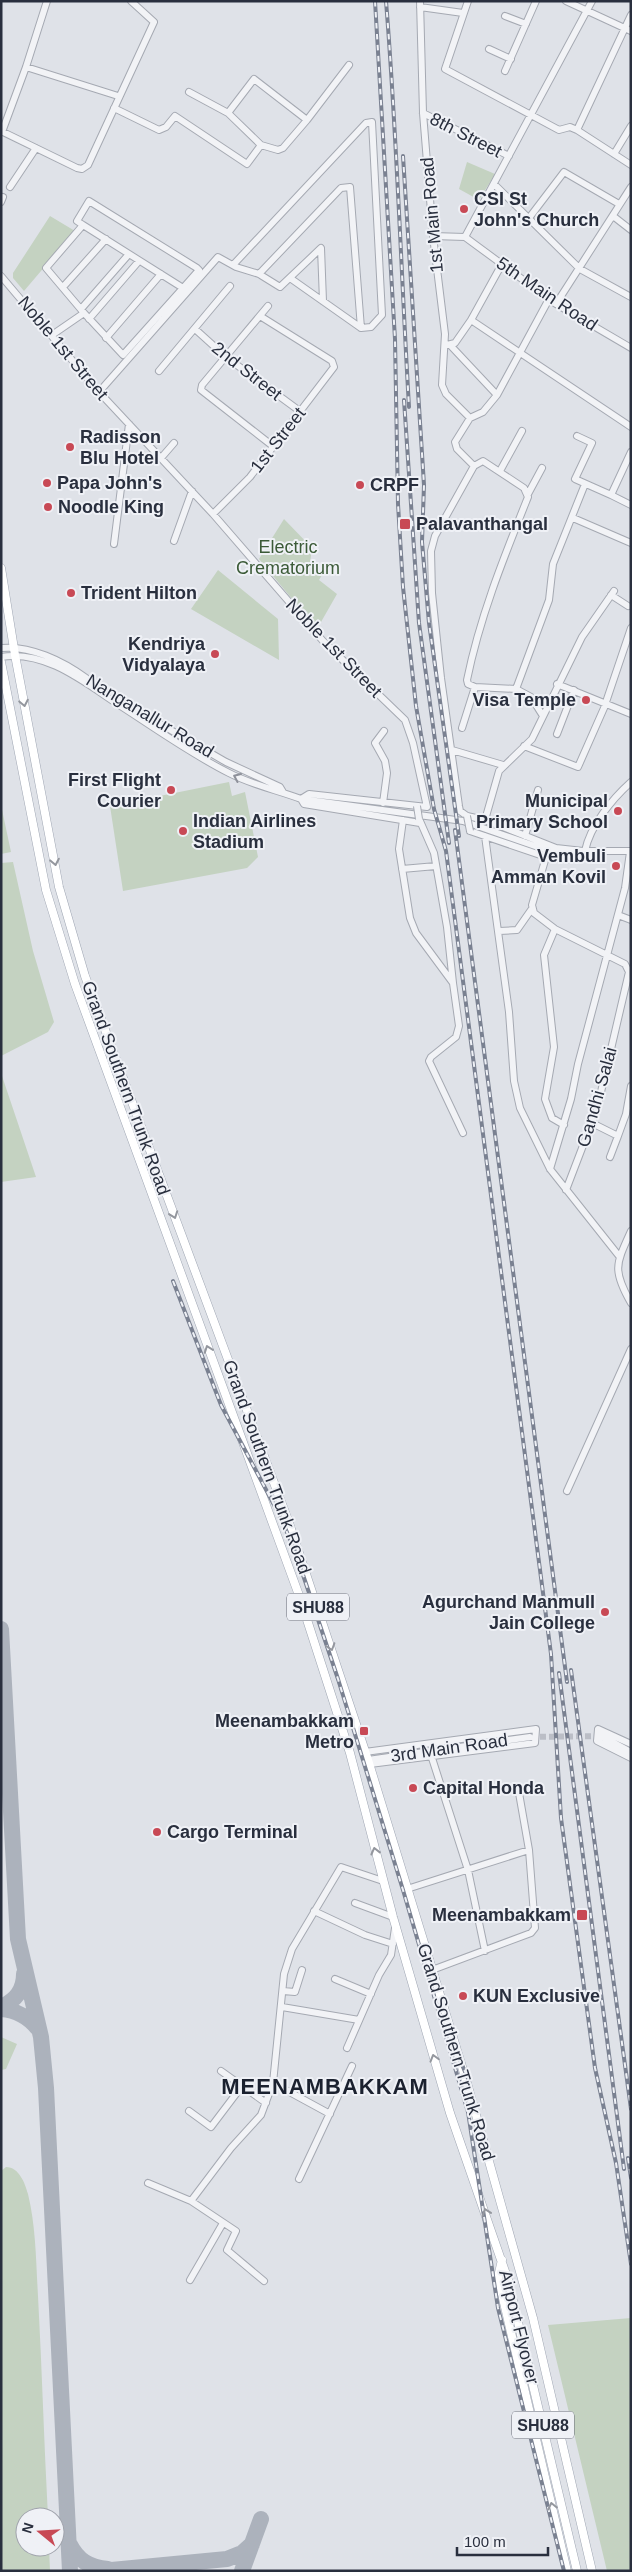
<svg xmlns="http://www.w3.org/2000/svg" width="632" height="2572" font-family="Arial,sans-serif">
	<rect width="100%" height="100%" fill="#dfe2e8"/>
	<path fill="#c4d2c1" d="M467 162 495 174 479 200 459 189Z
		M50 216 75 231 24 291 13 278V273Z
		M284 519 312 548 310 563 322 575 319 580 337 594 317 629 259 559Z
		M218 570 278 619 279 660 191 609Z
		M229 782 232 796 245 792 258 857 247 868 123 891 110 806Z
		M1 805 11 852 1 854Z
		M13 862 33 951 54 1022 48 1032 1 1056V863Z
		M1 1073 36 1177 1 1182Z
		M1 2037 17 2044 6 2069 1 2070Z
		M6 2167C19 2167 25 2183 28 2194 36 2227 36 2262 38 2296 42 2370 44 2443 48 2517H25V2547H49L50 2571H1V2171Z
		M631 2318V2571H607L548 2325Z"/>
	<g fill="none" stroke-linecap="round" stroke-linejoin="round">
		<path stroke="#acb2bc" stroke-width="16" d="M1 1629 18 1939 41 2037 46 2088 70 2571
			M1 2007C16 2000 24 1990 24 1974
			M1 2009C16 2010 30 2018 39 2030
			M69 2543C78 2561 89 2567 108 2569
			M101 2571 227 2559 242 2553 252 2544
			M242 2571 261 2519"/>
		<path stroke="#bbbec6" stroke-width="6" stroke-dasharray="6 3" stroke-linecap="butt" d="M531 1737 601 1736"/>
		<g stroke="#a5a9b2" stroke-width="8">
			<path id="minor" d="M420 1 423 113 433 236 445 334 442 385 446 394 470 418
				M468 1 445 69 559 130 570 127 577 130
				M566 1 631 31
				M420 7 463 13
				M631 15 577 130 631 165
				M505 16 526 24
				M489 49 511 59
				M26 67 118 96
				M505 71 536 1
				M189 92 228 113
				M114 108 159 130 166 127 175 116 247 164 261 145 228 113 254 79 307 120 283 148 278 150 261 145
				M423 113 509 156
				M307 120 349 65
				M1 131 77 168 82 169 88 165 154 22 131 1
				M2 132 26 67 47 1
				M614 154 631 126
				M495 185 580 269 631 297
				M10 187 36 148
				M1 202 3 197
				M613 216 631 230
				M529 218 564 172 619 204
				M83 225 77 221 89 201 197 268 199 270 184 287
				M433 236 465 237
				M465 237 592 1
				M465 237 556 304 631 348
				M502 264 471 320 631 427
				M233 265 366 123 372 122 382 315 371 327 361 328 290 278
				M259 274 341 188 350 187 361 328
				M1 276 99 392 213 514 323 641 405 720 413 743 427 807 309 794 301 799 304 804 420 823
				M63 287 106 239
				M556 304 631 187
				M268 306 202 385 201 390 274 447
				M81 309 129 254
				M89 319 139 261
				M195 329 226 357 301 412
				M52 335 84 313 123 355 183 288 83 225 46 268 84 313
				M106 338 161 274
				M447 345 455 343 471 320
				M451 346 497 395
				M159 371 230 286
				M99 392 218 257 236 267 259 274 280 287 321 248 323 301
				M577 436 592 443 575 479 611 495 631 452
				M161 458 174 443
				M474 466 457 449 455 442 470 418 483 412 497 395 549 299
				M500 471 522 431
				M528 494 542 468
				M611 495 631 505
				M213 514 250 477 334 367 332 361 260 316
				M573 518 631 543
				M174 541 192 491
				M114 544 129 424
				M611 595 628 606
				M1 648C30 645 63 661 86 678
				M1 657C46 650 84 682 119 705 155 728 191 754 229 773 252 785 277 790 301 799L463 821 558 854 583 851H631
				M557 684 631 714
				M475 687 516 689
				M117 699 226 762 280 787 283 792
				M543 716 531 697 516 689 549 600 553 564 585 484
				M462 728 475 687 468 684 467 680C480 616 504 557 528 497L524 488 483 461 474 466 435 536 431 551 432 593 441 678 459 806 460 811 467 816 485 820 556 848 583 851 573 860 549 858 470 831
				M557 734 574 690
				M524 746 578 767 604 708 631 628
				M452 750 503 765
				M383 803 387 773 385 761 375 743 384 731
				M403 820 399 849 410 918 416 933 453 983 459 1026 456 1037 431 1057 429 1061 463 1133
				M485 820 499 771 532 739 582 637 614 591
				M420 821 434 853 447 927 453 983
				M485 836 509 1012 514 1081 520 1108 550 1169 619 1256
				M525 836 538 790
				M585 851C590 826 612 799 631 782
				M546 857 532 905 534 913 555 929 625 964 629 972 597 1109 566 1190
				M402 869 436 866
				M618 915 631 920
				M555 929 544 955 554 1047 545 1099 552 1118 564 1125
				M499 931 517 930 531 910
				M592 1123 618 1136 626 1114 631 1086
				M610 1157 618 1136
				M550 1169 571 1099 578 1064 625 888 630 852
				M631 1231C616 1264 612 1270 631 1303
				M567 1491 631 1349
				M601 1736 631 1752
				M631 1744 598 1729 597 1741 631 1758
				M365 1752 536 1729 535 1743 370 1764
				M431 1755 468 1870 485 1951
				M368 1760 530 1737
				M407 1889 529 1850
				M355 1903 393 1917
				M314 1911 365 1935 393 1944
				M432 1970 531 1933 535 1928 529 1850 519 1793
				M335 1979 371 1994
				M283 1991 295 1992 302 1970
				M282 2007 359 2020
				M347 2048 379 1975 391 1955 395 1928
				M221 2071 266 2103
				M273 2083 330 2114
				M189 2111 211 2127 242 2086
				M299 2179 352 2066
				M148 2183 191 2201 236 2231 227 2250 264 2281
				M191 2201 231 2148 261 2115 273 2083 284 1974 292 1949 341 1867 383 1881
				M190 2280 223 2223"/>
		</g>
		<g stroke="#9fa6b3" stroke-width="9">
			<path id="major" d="M1 568 15 655 59 887 85 976 289 1523 368 1760 467 2083 533 2318 592 2571
				M1 662 46 890 75 984 300 1598 350 1753 393 1917 450 2113 508 2280 577 2571
				M502 2260 498 2277 567 2571"/>
		</g>
		<use href="#minor" stroke="#f2f3f6" stroke-width="6"/>
		<use href="#major" stroke="#fff" stroke-width="8"/>
		<g stroke="#7a8191" stroke-width="4">
			<path id="rail" d="M375 1 395 339 398 504 403 587 416 706 434 809 446 851 551 1654 561 1818 595 2068 616 2163 631 2264
				M386 1C397 136 401 272 409 407
				M403 156 424 485 422 542 429 623 459 836
				M404 400 419 623 449 843
				M455 830 567 1682
				M173 1281 221 1405 280 1516 295 1551 338 1679 403 1890 468 2112 498 2308 564 2571
				M571 1670 631 2109
				M559 1673 624 2169
				M460 2060 469 2081
				M628 2158 631 2178"/>
		</g>
		<use href="#rail" stroke="#eff1f6" stroke-width="2" stroke-dasharray="5.5" stroke-linecap="butt"/>
		<g stroke="#a5a9b2" stroke-width="8" stroke-linecap="butt">
			<path id="minor-bridge" d="M417 806 419 819
				M467 816 470 831"/>
		</g>
		<use href="#minor-bridge" stroke="#f2f3f6" stroke-width="6"/>
	</g>
	<defs><path id="oneway-chevron" d="M-2-3.5L2.5 0L-2 3.5" fill="none" stroke-width="1.6" stroke-linecap="round" stroke-linejoin="round" transform="scale(1.25)"/></defs>
	<g stroke="#94979e">
		<use href="#oneway-chevron" transform="translate(24 703) rotate(79)"/>
		<use href="#oneway-chevron" transform="translate(55 862) rotate(79)"/>
		<use href="#oneway-chevron" transform="translate(174 1215) rotate(70)"/>
		<use href="#oneway-chevron" transform="translate(208 1349) rotate(-110)"/>
		<use href="#oneway-chevron" transform="translate(331 1647) rotate(72)"/>
		<use href="#oneway-chevron" transform="translate(375 1851) rotate(-104)"/>
		<use href="#oneway-chevron" transform="translate(434 2058) rotate(-106)"/>
		<use href="#oneway-chevron" transform="translate(486 2212) rotate(-110)"/>
		<use href="#oneway-chevron" transform="translate(552 2506) rotate(-103)"/>
	</g>
	<use stroke="#8e919a" href="#oneway-chevron" transform="translate(237 777) rotate(-156)"/>
	<g fill="#c84955" stroke="#eff1f6" stroke-width="2">
		<circle cx="464" cy="209" r="5"/>
		<circle cx="70" cy="447" r="5"/>
		<circle cx="47" cy="483" r="5"/>
		<circle cx="360" cy="485" r="5"/>
		<circle cx="48" cy="507" r="5"/>
		<rect x="399" y="518" width="12" height="12" rx="2.5"/>
		<circle cx="71" cy="593" r="5"/>
		<circle cx="215" cy="654" r="5"/>
		<circle cx="586" cy="700" r="5"/>
		<circle cx="171" cy="790" r="5"/>
		<circle cx="618" cy="811" r="5"/>
		<circle cx="183" cy="831" r="5"/>
		<circle cx="616" cy="866" r="5"/>
		<circle cx="605" cy="1612" r="5"/>
		<rect x="359" y="1726" width="10" height="10" rx="2.5"/>
		<circle cx="413" cy="1788" r="5"/>
		<circle cx="157" cy="1832" r="5"/>
		<rect x="576" y="1909" width="12" height="12" rx="2.5"/>
		<circle cx="463" cy="1996" r="5"/>
	</g>
	<g text-anchor="middle" dominant-baseline="central" stroke-width="4" stroke-linejoin="round" paint-order="stroke">
		<g fill="#eff1f6" stroke="#646975" stroke-width="1">
			<rect x="287" y="1593.5" width="62" height="27" rx="4"/>
			<rect x="512" y="2411.5" width="62" height="27" rx="4"/>
		</g>
		<g font-size="16" font-weight="bold" fill="#292f3e">
			<text x="318" y="1607">SHU88</text>
			<text x="543" y="2425">SHU88</text>
		</g>
		<g font-size="18" fill="#292f3e" stroke="#eff1f6">
			<text transform="translate(466 135) rotate(27)">8th Street</text>
			<text transform="translate(432 215) rotate(-95)">1st Main Road</text>
			<text transform="translate(547 294) rotate(34)">5th Main Road</text>
			<text transform="translate(63 348) rotate(50)">Noble 1st Street</text>
			<text transform="translate(247 371) rotate(38)">2nd Street</text>
			<text transform="translate(278 440) rotate(-52)">1st Street</text>
			<text transform="translate(334 648) rotate(46)">Noble 1st Street</text>
			<text transform="translate(150 716) rotate(31)">Nanganallur Road</text>
			<text transform="translate(126 1088) rotate(70)">Grand Southern Trunk Road</text>
			<text transform="translate(597 1097) rotate(-74)">Gandhi Salai</text>
			<text transform="translate(267 1467) rotate(70)">Grand Southern Trunk Road</text>
			<text transform="translate(449 1748) rotate(-8)">3rd Main Road</text>
			<text transform="translate(456 2052) rotate(73)">Grand Southern Trunk Road</text>
			<text transform="translate(519 2327) rotate(76)">Airport Flyover</text>
		</g>
		<g font-size="18" font-weight="bold" fill="#292f3e" stroke="#eff1f6" text-anchor="start">
			<text x="474" y="199">CSI St<tspan x="474" dy="21">John's Church</tspan></text>
			<text x="80" y="437">Radisson<tspan x="80" dy="21">Blu Hotel</tspan></text>
			<text x="57" y="483">Papa John's</text>
			<text x="370" y="485">CRPF</text>
			<text x="58" y="507">Noodle King</text>
			<text x="416" y="524">Palavanthangal</text>
			<text x="81" y="593">Trident Hilton</text>
			<text x="205" y="644" text-anchor="end">Kendriya<tspan x="205" dy="21">Vidyalaya</tspan></text>
			<text x="576" y="700" text-anchor="end">Visa Temple</text>
			<text x="161" y="780" text-anchor="end">First Flight<tspan x="161" dy="21">Courier</tspan></text>
			<text x="608" y="801" text-anchor="end">Municipal<tspan x="608" dy="21">Primary School</tspan></text>
			<text x="193" y="821">Indian Airlines<tspan x="193" dy="21">Stadium</tspan></text>
			<text x="606" y="856" text-anchor="end">Vembuli<tspan x="606" dy="21">Amman Kovil</tspan></text>
			<text x="595" y="1602" text-anchor="end">Agurchand Manmull<tspan x="595" dy="21">Jain College</tspan></text>
			<text x="354" y="1721" text-anchor="end">Meenambakkam<tspan x="354" dy="21">Metro</tspan></text>
			<text x="423" y="1788">Capital Honda</text>
			<text x="167" y="1832">Cargo Terminal</text>
			<text x="571" y="1915" text-anchor="end">Meenambakkam</text>
			<text x="473" y="1996">KUN Exclusive</text>
		</g>
		<g font-size="18" fill="#3b5a37" stroke="#eff1f6">
			<text x="288" y="547">Electric<tspan x="288" dy="21">Crematorium</tspan></text>
		</g>
		<g font-size="22" font-weight="bold" letter-spacing="1" fill="#1b212f" stroke="#eff1f6">
			<text x="325" y="2086">MEENAMBAKKAM</text>
		</g>
	</g>
	<rect width="632" height="2572" fill="none" stroke="#292f3e" stroke-width="5"/>
	<g transform="translate(40 2532) rotate(288)"><circle r="24" fill="#eff1f6" stroke="#a0a3ac"/>
	<path d="M0-4L9 19L0 12L-9 19Z" fill="#c84955"/>
	<text y="-8" font-size="14" font-weight="bold" text-anchor="middle" fill="#292f3e">N</text>
	</g>
	<path d="M457 2547v8h91v-8" fill="none" stroke="#292f3e" stroke-width="2.5"/>
	<text x="464" y="2547" font-size="15" fill="#292f3e" stroke="#eff1f6" stroke-width="4" paint-order="stroke">100 m</text>
</svg>
